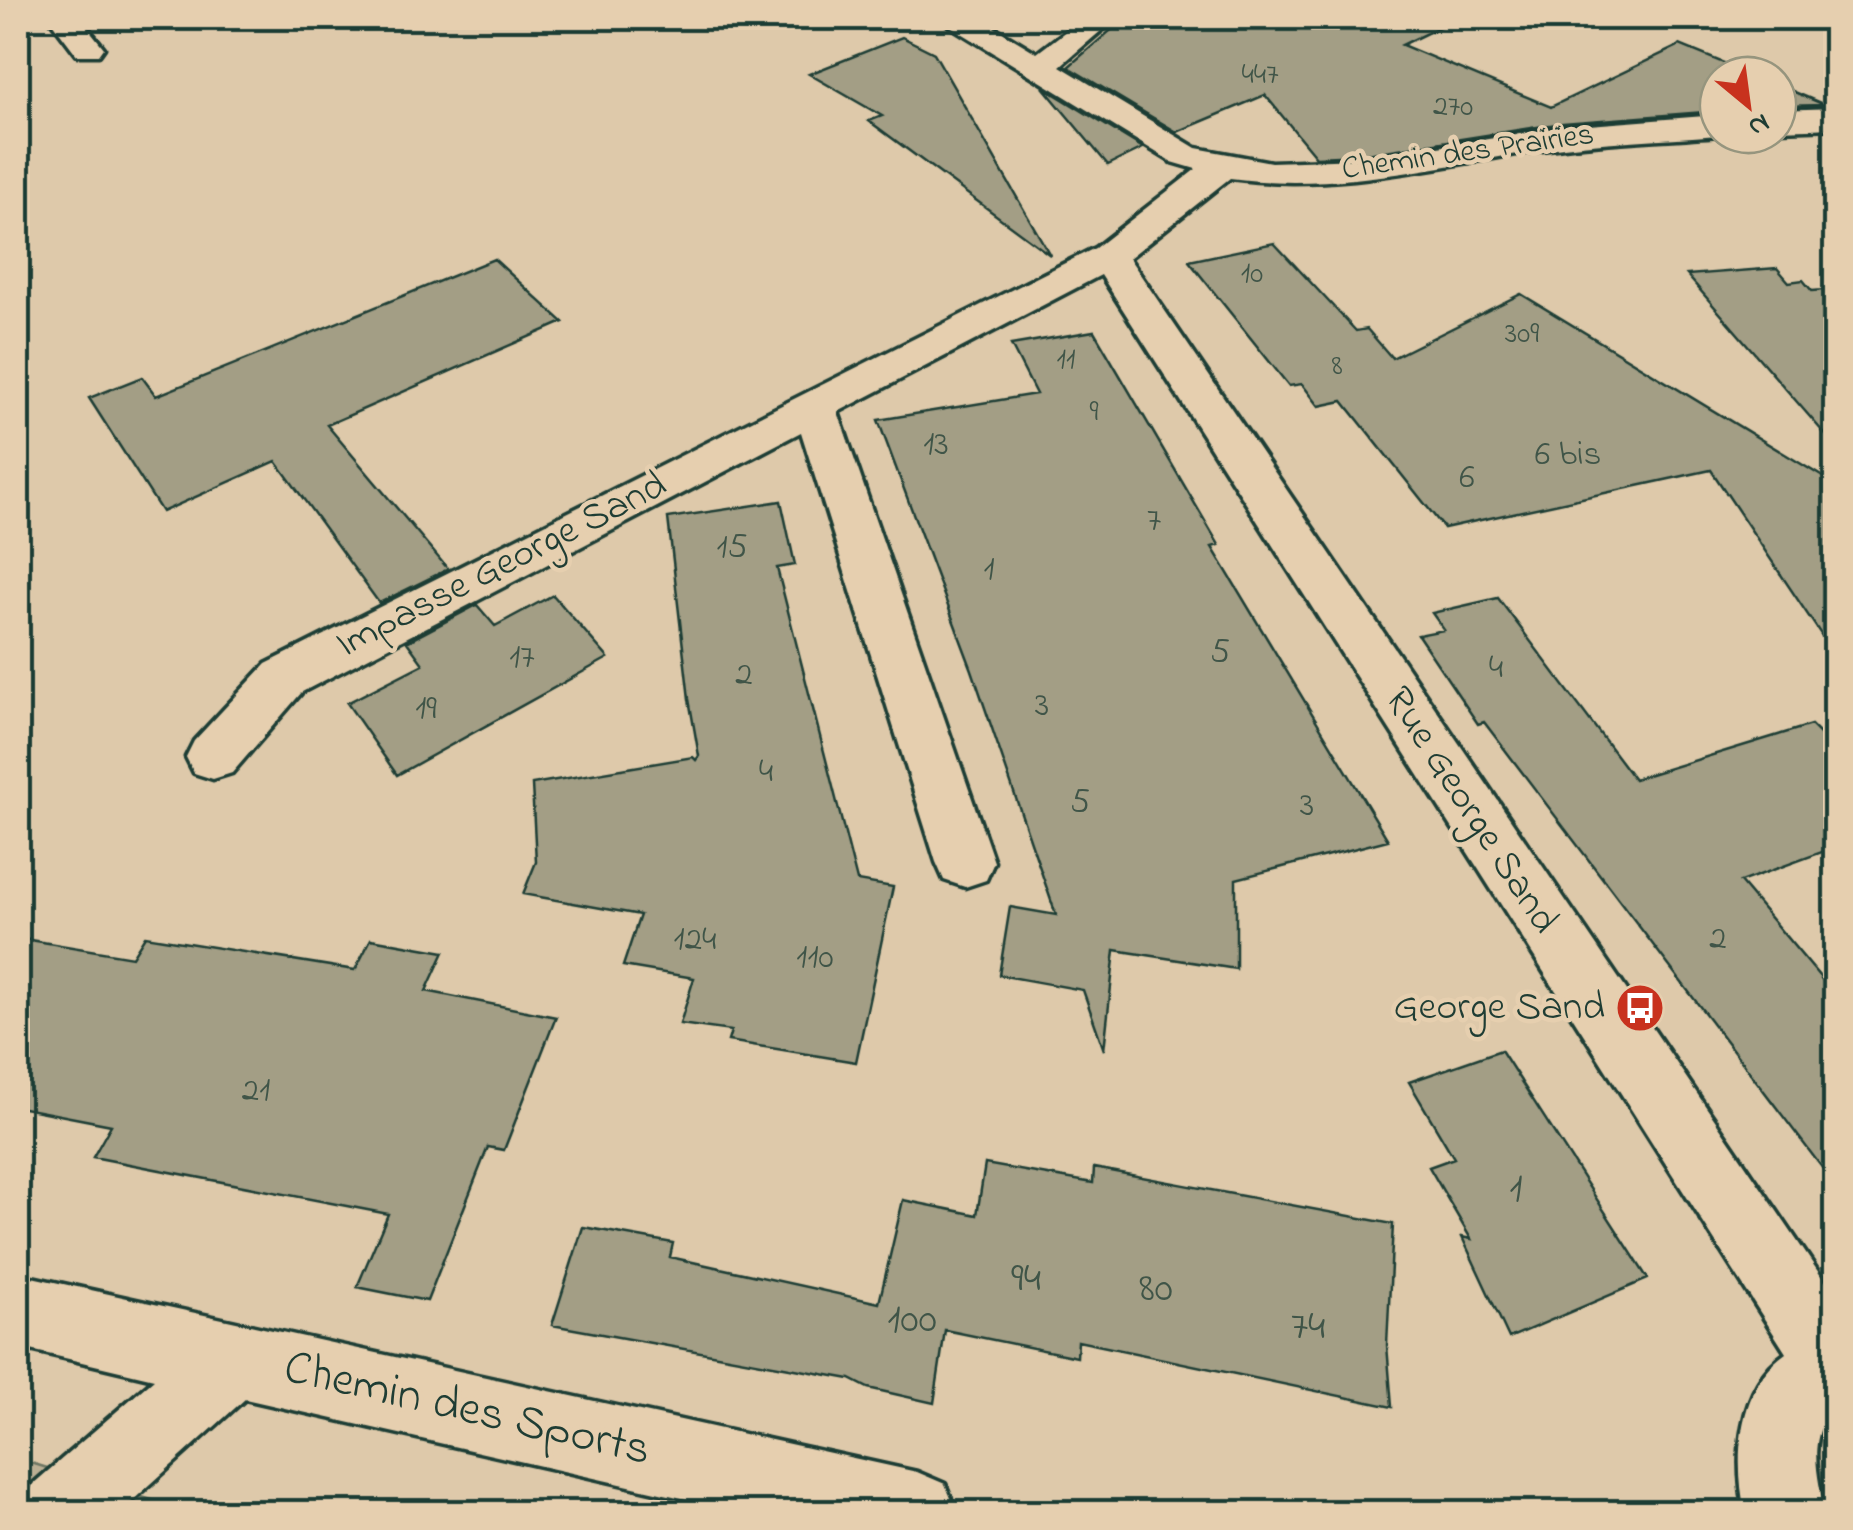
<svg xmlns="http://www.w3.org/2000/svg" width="1853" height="1530" font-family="'Indie Flower',sans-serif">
	<rect width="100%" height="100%" fill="#dec9aa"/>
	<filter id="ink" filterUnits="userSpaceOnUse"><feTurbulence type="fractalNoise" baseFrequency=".01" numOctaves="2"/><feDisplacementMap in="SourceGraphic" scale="20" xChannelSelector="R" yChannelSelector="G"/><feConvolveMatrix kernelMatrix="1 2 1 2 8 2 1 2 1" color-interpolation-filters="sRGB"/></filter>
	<g filter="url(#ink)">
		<path fill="#bbaf94" stroke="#6d7664" stroke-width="2.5" d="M18 1459 191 1512H18Z"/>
		<path fill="#a39e85" stroke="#1f3d34" stroke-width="2.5" d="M1125 18H1458L1402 45 1551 107 1680 45 1753 75H1718V111L1563 123 1360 155 1316 157 1265 95 1177 132 1068 67Z
			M902 37 934 53 1050 255 869 121 882 116 809 74Z
			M1778 85 1825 105 1778 106Z
			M1043 87 1143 148 1108 165Z
			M1274 243 1356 331 1367 329 1392 358 1521 294 1836 485V657L1711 470 1444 528 1343 401 1319 406 1302 384 1289 386 1189 261Z
			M494 259 563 322 327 425 448 569 379 603 276 461 162 512 89 398 142 377 156 396Z
			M1777 268 1789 282 1803 280 1812 291 1836 289V447L1687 275Z
			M1094 331 1219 545 1212 547 1388 840 1236 879V969L1115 950 1104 1050 1083 990 999 975 1010 907 1056 915 972 670 878 420 1036 394 1011 345Z
			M781 501 795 565 777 568 857 881 893 887 856 1062 728 1041 731 1031 680 1024 694 978 623 966 640 915 523 894 536 862 532 784 693 757 696 760 699 756 689 699 668 518Z
			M553 595 608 658 397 775 347 703 423 664 407 642 477 605 495 626Z
			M1498 598 1634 779 1811 725 1836 750V847L1740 882 1836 996V1186L1484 722 1478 724 1418 635 1444 630 1432 613Z
			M145 936 355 970 371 939 444 952 426 991 556 1017 504 1150 488 1147 427 1301 357 1287 388 1214 93 1157 111 1125 18 1107V938L132 957Z
			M1501 1050 1648 1279 1509 1338 1462 1237 1471 1239 1429 1167 1454 1158 1409 1082Z
			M985 1164 1093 1183 1094 1168 1393 1224 1387 1345 1392 1407 1078 1341 1077 1357 945 1330 934 1403 868 1388 850 1379 552 1325 583 1227 673 1243 670 1257 879 1303 903 1200 977 1215Z"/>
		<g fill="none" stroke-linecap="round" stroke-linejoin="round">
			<g stroke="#1f3d34" stroke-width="7">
				<path id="minor" d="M49 18H80L104 48 99 55H77Z
					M943 18H979L1037 53 1083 18H1116L1060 66 1196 148 1271 162 1362 159 1563 127 1718 115V135C1659 140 1600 141 1542 150 1437 166 1337 192 1230 178L1129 258 1836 1298V1408C1805 1433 1818 1479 1825 1512H1745C1734 1460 1737 1387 1786 1353L1101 275 838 412 994 862 986 880 965 887 944 880 936 862 801 432 302 692 232 773 213 779 194 773 186 757 194 741 266 664 1095 248 1196 169 1172 162 947 24Z
					M1836 108V128L1778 130V110Z
					M18 1274 917 1472 945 1484 957 1512H744L245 1399 120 1512H21L33 1484 154 1379 18 1347Z"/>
			</g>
			<use href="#minor" fill="#e6cfaf" fill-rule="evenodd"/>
		</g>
	</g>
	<defs>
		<g id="bus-disc" transform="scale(2.5)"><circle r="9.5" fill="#c8321e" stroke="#e6cfaf"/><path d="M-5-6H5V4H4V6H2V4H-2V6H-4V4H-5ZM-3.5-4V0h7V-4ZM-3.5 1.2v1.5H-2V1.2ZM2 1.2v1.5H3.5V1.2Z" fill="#fff"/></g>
	</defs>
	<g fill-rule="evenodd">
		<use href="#bus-disc" x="1640" y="1008"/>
	</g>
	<g text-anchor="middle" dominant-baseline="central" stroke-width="9" stroke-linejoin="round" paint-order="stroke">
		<g font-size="30" fill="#405548">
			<text x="1260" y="76">447</text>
			<text x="1453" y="108">270</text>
			<text x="1252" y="275">10</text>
			<text x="1522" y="335">309</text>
			<text x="1066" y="361">11</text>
			<text x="1337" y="367">8</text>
			<text x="1094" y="413">9</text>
		</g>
		<g font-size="32" fill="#1f3d34" stroke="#e6cfaf">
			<text transform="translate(1468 153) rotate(-8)">Chemin des Prairies</text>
		</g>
		<g font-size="35" fill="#405548">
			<text x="936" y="445">13</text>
			<text x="1568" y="455">6 bis</text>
			<text x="1467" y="478">6</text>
			<text x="1154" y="521">7</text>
			<text x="732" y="548">15</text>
			<text x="989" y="570">1</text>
			<text x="1220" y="653">5</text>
			<text x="522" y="658">17</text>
			<text x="1496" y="668">4</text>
			<text x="744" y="675">2</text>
			<text x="1042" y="706">3</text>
			<text x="426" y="709">19</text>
			<text x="766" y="772">4</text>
			<text x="1080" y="803">5</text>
			<text x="1307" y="806">3</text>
			<text x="1718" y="939">2</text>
			<text x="695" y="940">124</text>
			<text x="815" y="958">110</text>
			<text x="256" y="1091">21</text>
		</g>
		<g font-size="40" fill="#1f3d34" stroke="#e6cfaf">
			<text transform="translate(502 566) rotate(-27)">Impasse George Sand</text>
			<text transform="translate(1470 811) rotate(57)">Rue George Sand</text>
		</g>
		<g font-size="40" fill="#1f3d34" stroke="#e6cfaf" text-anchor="end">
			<text x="1605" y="1008">George Sand</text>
		</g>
		<g font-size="42" fill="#405548">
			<text x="1516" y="1189">1</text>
			<text x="1026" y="1279">94</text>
			<text x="1156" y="1289">80</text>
			<text x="912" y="1320">100</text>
			<text x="1308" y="1327">74</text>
		</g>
		<g font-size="48" fill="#1f3d34" stroke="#e6cfaf">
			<text transform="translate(467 1410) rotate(13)">Chemin des Sports</text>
		</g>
	</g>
	<rect width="1853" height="1530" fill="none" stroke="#e6cfaf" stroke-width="60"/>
	<rect x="30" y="30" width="1793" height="1470" fill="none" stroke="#1f3d34" stroke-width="4" filter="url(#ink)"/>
	<g transform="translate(1748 105) rotate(151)"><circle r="48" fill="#e6cfaf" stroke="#96957e" stroke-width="2.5"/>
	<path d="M0-8L18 38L0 25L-18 38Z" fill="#c8321e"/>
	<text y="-15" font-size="28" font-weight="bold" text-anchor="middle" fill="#1f3d34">N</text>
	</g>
</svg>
